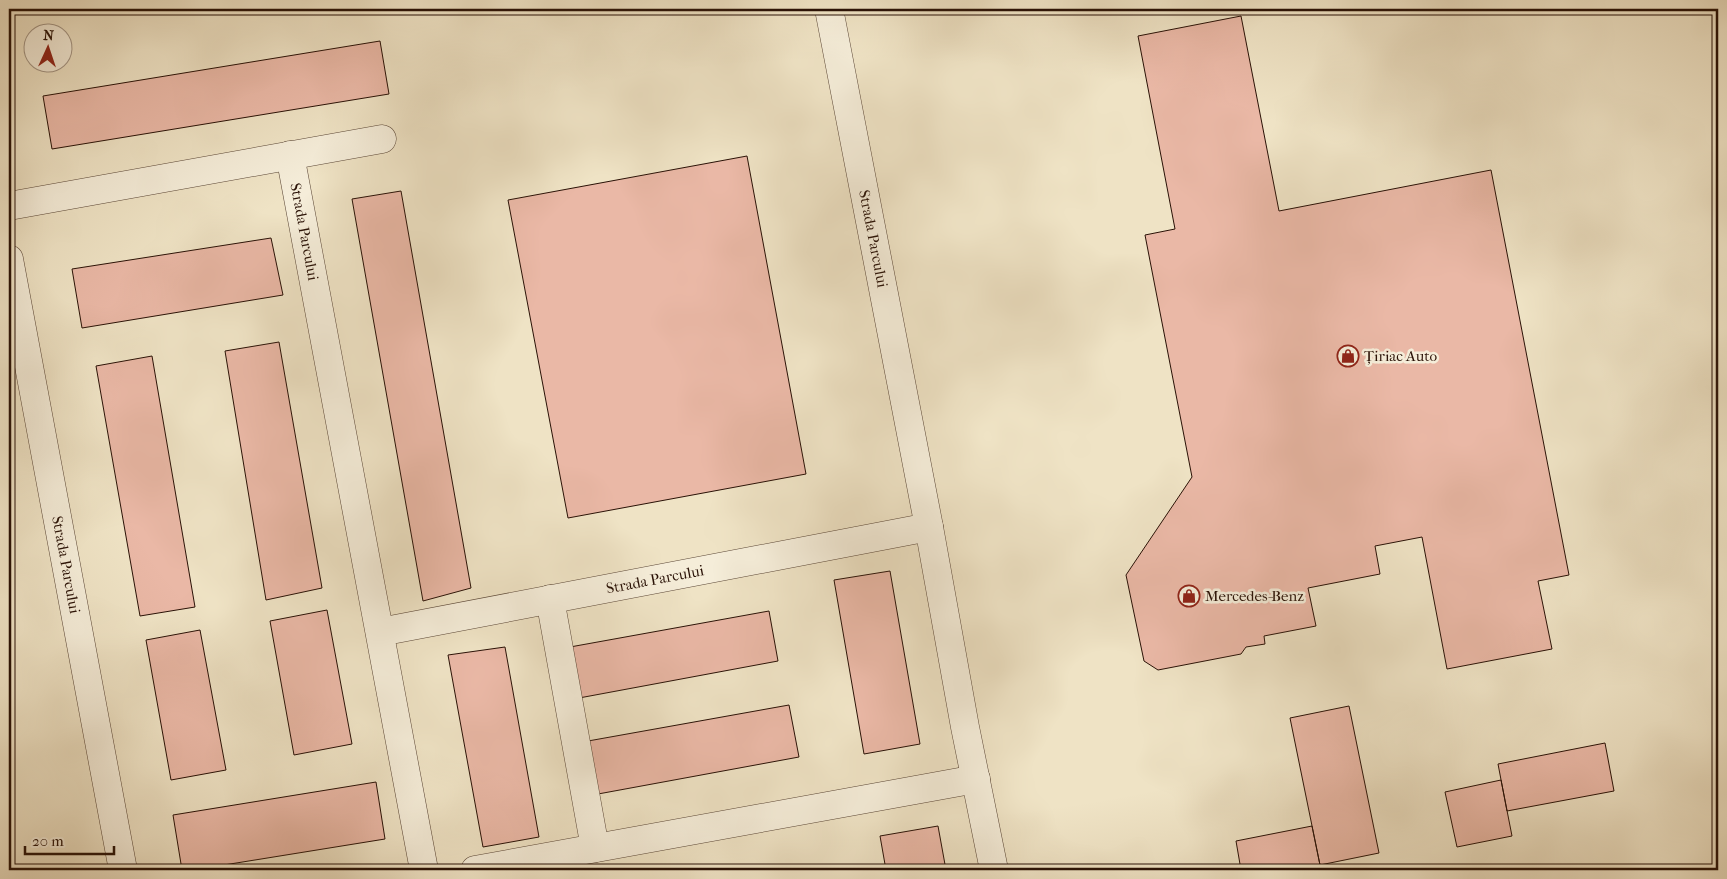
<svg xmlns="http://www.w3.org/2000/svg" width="1727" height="879" font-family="'IM FELL French Canon',serif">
	<rect width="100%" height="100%" fill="#efe3c5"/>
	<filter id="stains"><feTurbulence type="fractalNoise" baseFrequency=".004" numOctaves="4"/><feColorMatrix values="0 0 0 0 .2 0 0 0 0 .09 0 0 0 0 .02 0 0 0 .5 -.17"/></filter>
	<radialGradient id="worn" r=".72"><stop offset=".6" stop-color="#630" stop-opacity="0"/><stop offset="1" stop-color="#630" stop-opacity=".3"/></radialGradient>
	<path fill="#eab8a6" stroke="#291106" d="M1241 16 1279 211 1491 170 1569 575 1538 581 1552 649 1447 669 1422 537 1375 546 1380 574 1308 588 1316 626 1264 636 1265 644 1246 647 1241 654 1158 670 1144 661 1126 575 1192 477 1145 235 1175 229 1138 36Z
		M380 41 389 94 52 149 43 96Z
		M747 156 806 474 568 518 508 200Z
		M401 191 471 588 423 601 352 199Z
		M271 238 283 295 82 328 72 269Z
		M279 342 322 588 266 600 225 351Z
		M152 356 195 607 140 616 96 366Z
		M890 571 920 744 864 754 834 580Z
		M327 610 352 744 294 755 270 621Z
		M769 611 778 661 579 698 570 647Z
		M200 630 226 770 171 780 146 640Z
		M505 647 539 837 483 847 448 655Z
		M789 705 799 757 598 794 588 741Z
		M1349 706 1379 853 1320 865 1290 718Z
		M1605 743 1614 791 1507 811 1498 764Z
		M1501 780 1512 836 1457 847 1445 792Z
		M376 782 385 839 193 870H182L173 815Z
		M938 826 946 870H886L880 836Z
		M1312 826 1320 865 1293 870H1241L1236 841Z"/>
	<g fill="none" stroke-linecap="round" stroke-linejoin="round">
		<g stroke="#5a4636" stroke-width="29">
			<g id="minor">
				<path id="s1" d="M829 9 929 527 965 727 994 870"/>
				<path id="s2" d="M290 155 424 870"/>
				<path d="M9 206 382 139"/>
				<path id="s3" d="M9 259 123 870"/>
				<path d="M550 599 595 848"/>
				<path id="s4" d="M380 632 929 527"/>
				<path d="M475 870 976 779"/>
			</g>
		</g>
		<use href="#minor" stroke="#f5edd9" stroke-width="28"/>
	</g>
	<defs>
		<g id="shop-ring" transform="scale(1.125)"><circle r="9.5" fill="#f5edd9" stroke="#8f2418" stroke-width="1.5"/><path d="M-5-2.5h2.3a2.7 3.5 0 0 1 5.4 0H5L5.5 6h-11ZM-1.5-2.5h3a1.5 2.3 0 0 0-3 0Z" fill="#8f2418"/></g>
	</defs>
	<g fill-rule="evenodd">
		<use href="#shop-ring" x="1348" y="356"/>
		<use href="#shop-ring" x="1189" y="596"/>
	</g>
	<g text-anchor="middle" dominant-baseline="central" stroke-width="5" stroke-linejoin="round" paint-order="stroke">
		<g font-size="15" fill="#291106" stroke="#f5edd9">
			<text stroke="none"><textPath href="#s2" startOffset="78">Strada Parcului</textPath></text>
			<text stroke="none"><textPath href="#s1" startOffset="234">Strada Parcului</textPath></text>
			<text stroke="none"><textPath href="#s3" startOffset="311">Strada Parcului</textPath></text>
			<text stroke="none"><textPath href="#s4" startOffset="280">Strada Parcului</textPath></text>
		</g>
		<g font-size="15" fill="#291106" stroke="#f5edd9" text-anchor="start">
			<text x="1364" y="356">Țiriac Auto</text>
			<text x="1205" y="596">Mercedes-Benz</text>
		</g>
	</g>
	<rect width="1727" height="879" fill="none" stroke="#efe3c5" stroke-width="30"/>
	<rect x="10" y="10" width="1707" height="859" fill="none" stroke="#291106" stroke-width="2.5"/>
	<rect x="15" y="15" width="1697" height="849" fill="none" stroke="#291106"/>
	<g transform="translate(48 48) rotate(3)"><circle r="24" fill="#f5edd9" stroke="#a39585"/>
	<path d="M0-4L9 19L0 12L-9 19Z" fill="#8f2418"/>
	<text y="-8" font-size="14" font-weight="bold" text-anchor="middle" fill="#291106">N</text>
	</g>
	<path d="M25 846v8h89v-8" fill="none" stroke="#291106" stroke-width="2.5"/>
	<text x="32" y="846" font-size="15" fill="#291106" stroke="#f5edd9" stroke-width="4" paint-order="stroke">20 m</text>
	<rect width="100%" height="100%" filter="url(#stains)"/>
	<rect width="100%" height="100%" fill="url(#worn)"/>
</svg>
